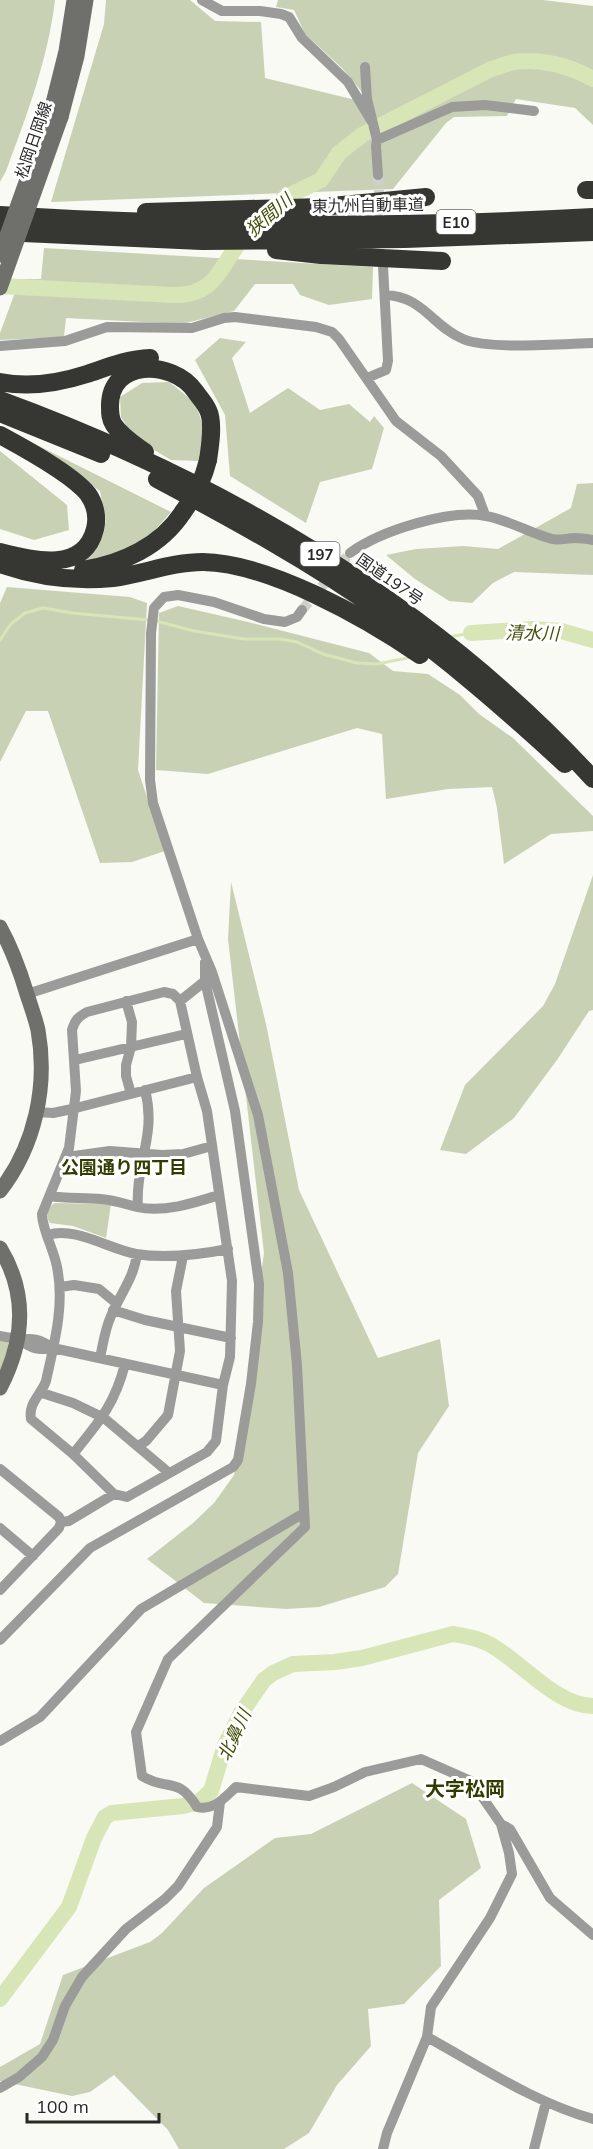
<svg xmlns="http://www.w3.org/2000/svg" width="593" height="2149" font-family="Mulish,'Noto Sans JP',sans-serif">
	<rect width="100%" height="100%" fill="#f8faf3"/>
	<path fill="#c9d1b5" d="M0 0H55C48 59 27 115 6 171L0 182Z
		M106 0H190L215 21 261 22 265 78 372 104 342 68 305 34 294 10 276 7 278 0H543L593 6V125L575 108 516 99 507 116 454 117 446 123 393 189 51 202 104 24Z
		M44 248 373 267 372 299 329 305 300 295 293 284H255L234 311 182 324 66 318 64 337 0 340V333L20 279H41Z
		M220 338 246 342 232 358 250 413 288 388 320 410 349 404 370 422 374 416 384 428 372 469 320 482 306 523 230 476 225 415 195 360Z
		M169 382C177 388 185 394 192 401 203 413 208 448 199 461L171 460 134 438 121 417 120 397 142 383Z
		M21 437 171 512 148 538 112 556 73 565 94 542 106 521 100 491Z
		M0 451 67 505 69 530 34 540 0 529Z
		M593 483V575L514 572 493 583 472 603 449 601 415 579 386 555 416 549 463 546 498 549 571 508 577 484Z
		M7 587 130 597 147 603 138 770 165 851 132 862 100 863 48 711H26L0 762V603Z
		M178 606 248 622 369 653 393 671 428 674 460 695 479 714 513 738 593 816V831L551 834 504 864 497 808 492 787 448 789 386 799 382 734 357 728 208 774 156 770 159 613Z
		M593 875V1010L589 1011 557 1060 514 1118 466 1154 440 1150 465 1085 543 1006 555 984Z
		M231 882 266 1024 299 1190 378 1358 440 1339 449 1406 418 1453 398 1574 385 1587 319 1607 286 1609 204 1603 147 1559 193 1523 214 1503 234 1475 264 1253 228 939Z
		M55 1203 111 1204 106 1238 73 1226 50 1223C45 1217 47 1207 55 1203Z
		M0 1340 8 1342 11 1351 0 1375Z
		M412 1783 466 1819 481 1868 439 1900 441 1966 404 2004 368 2009 371 2046 337 2085 309 2133 284 2149H179L168 2130 114 2075 90 2092 72 2096 0 2081V2067L40 2044 63 1975 150 1942 162 1933 204 1888 275 1838 311 1834Z"/>
	<g fill="none" stroke-linecap="round" stroke-linejoin="round">
		<path stroke="#d8e5b7" stroke-width="3" d="M156 621 194 631 244 639H280L297 642 323 654 357 663 377 664 412 657
			M449 637 471 633
			M0 640 11 624 25 613 43 608 72 613 149 620"/>
		<path stroke="#d8e5b7" stroke-width="16" d="M267 214 284 198 321 180 339 153 362 135 491 69C499 67 507 63 514 62 541 58 570 66 593 79
			M0 286 173 295C221 296 220 260 248 233
			M471 633 532 629 561 631 593 640
			M0 1999 69 1907 94 1838 105 1817 112 1813 183 1806 199 1802 211 1791 225 1745 241 1713 264 1680 273 1673 293 1664 335 1662 362 1658 453 1634C465 1636 478 1638 489 1644 521 1661 556 1706 593 1706"/>
		<path stroke="#ced0ca" stroke-width="10" stroke-dasharray="10 5" stroke-linecap="butt" d="M378 175 381 228
			M302 610 350 553"/>
		<path stroke="#9b9c99" stroke-width="10" d="M202 0 222 11H260L281 14 289 17 302 38 348 82 372 122
			M365 67 367 99 377 140
			M378 175 376 146 377 140 452 107 485 105 534 111
			M385 295C423 296 432 326 463 339 489 350 562 344 593 343
			M0 346 65 341 107 327 192 328 224 318 235 317 316 327 332 332 339 339 396 421 441 456 478 496 485 515
			M367 378 386 370 388 361 383 266
			M350 553C380 531 449 509 486 516 509 520 529 533 552 539 559 541 567 538 575 538 581 538 587 539 593 540
			M302 610 297 617 285 622 264 619 214 602 178 595 164 597 154 608 151 633 150 780 153 803 198 939 212 972 258 1115 288 1273 297 1365 305 1527 168 1659 136 1732 142 1776C168 1792 177 1775 197 1807 214 1811 224 1798 236 1787L309 1796 334 1787 365 1772 421 1759 471 1781 501 1824 509 1853 512 1874 490 1918 431 2007 427 2037 387 2133 383 2149
			M164 992 173 994 180 1001 197 1077 207 1111 232 1281 230 1357 223 1385 216 1441 207 1452 127 1497 114 1494 73 1454 31 1419C28 1403 41 1395 46 1381 54 1344 65 1305 57 1267 54 1250 42 1229 42 1214L69 1148 76 1091 72 1030C75 1020 78 1017 87 1012Z
			M27 994 198 939
			M126 1001 132 1022 131 1047 126 1065V1076L131 1094
			M180 1001 205 981
			M75 1060 186 1034
			M38 1112 53 1113 72 1109 197 1077
			M67 1154 74 1156 110 1151 162 1155 183 1154 212 1146
			M50 1196C67 1199 84 1197 101 1199 114 1200 125 1204 137 1207 163 1213 194 1203 219 1195
			M138 1207C135 1164 157 1135 145 1090
			M48 1235C74 1226 109 1249 136 1254 167 1259 198 1255 228 1249
			M60 1287 74 1285 99 1289 116 1303
			M113 1310 145 1320 231 1338
			M0 1336C6 1337 14 1338 20 1341 34 1348 36 1351 53 1348
			M19 1340C33 1337 41 1340 53 1348L223 1385
			M100 1358C103 1344 105 1329 111 1316 120 1294 134 1278 137 1254
			M42 1393 73 1403 104 1418 168 1472
			M138 1446 146 1441 168 1415 180 1351 176 1291 183 1256
			M73 1454C99 1422 115 1404 125 1364
			M0 1469 59 1517 61 1522 59 1528 0 1590
			M61 1522 69 1521 114 1494
			M0 1528 33 1556
			M0 1640 90 1548 233 1467 238 1460 251 1384 258 1322 259 1284 235 1111 205 981V962
			M0 1741 40 1717 141 1609 304 1513
			M501 1824 510 1829 550 1898 593 1935
			M427 2037C480 2066 535 2103 593 2119
			M0 2088 19 2077 42 2057 53 2040 65 2006 82 1977 126 1929 165 1899 178 1886 217 1827 220 1802
			M534 2149 546 2102"/>
		<path stroke="#6f706c" stroke-width="15" d="M50 115 66 51 74 0
			M61 117 77 56 86 0
			M0 927C11 947 19 968 26 991 30 1004 35 1017 38 1030 48 1086 35 1146 0 1191
			M0 1248C28 1294 24 1342 0 1388"/>
		<path stroke="#363732" stroke-width="18" d="M586 190H593
			M146 212 321 207 426 197
			M0 215C198 227 395 228 593 217
			M0 232 202 241 405 239 593 232
			M276 250 321 255 442 261
			M0 382C29 388 59 383 87 374 108 367 127 359 150 358
			M0 400C221 481 433 604 593 779
			M0 413 101 454
			M0 435C24 448 72 474 88 494 95 504 98 517 95 529 84 574 32 560 0 552
			M145 452C134 444 122 437 114 425 110 419 110 413 110 407 109 359 172 359 195 391 199 397 205 403 208 410 214 422 210 447 208 460
			M157 479C234 520 311 562 383 613 448 659 507 711 565 764
			M0 564C37 577 73 582 113 578 143 574 172 562 203 562 269 563 366 618 420 655
			M83 570C122 564 161 546 183 512"/>
		<path stroke="#6f706c" stroke-width="15" d="M0 255 50 115
			M0 288 61 117"/>
		<path stroke="#363732" stroke-width="18" d="M183 512C195 496 203 481 208 460"/>
	</g>
	<g text-anchor="middle" dominant-baseline="central" stroke-width="6" stroke-linejoin="round" paint-order="stroke">
		<g fill="#fff" stroke="#686968" stroke-width="1.5">
			<rect x="436.5" y="210" width="39" height="24" rx="4.5"/>
			<rect x="300.5" y="542" width="39" height="24" rx="4.5"/>
		</g>
		<g font-size="15" font-weight="bold" fill="#282927">
			<text x="456" y="222">E10</text>
			<text x="320" y="554">197</text>
		</g>
		<g font-size="16" fill="#282927" stroke="#fff">
			<text transform="translate(33 140) rotate(-71)">松岡日岡線</text>
			<text transform="translate(368 205) rotate(-1)">東九州自動車道</text>
			<text transform="translate(390 579) rotate(35)">国道197号</text>
		</g>
		<g font-size="18" font-style="italic" fill="#455109" stroke="#fff">
			<text transform="translate(269 215) rotate(-41)">狭間川</text>
			<text transform="translate(532 633) rotate(1)">清水川</text>
			<text transform="translate(234 1735) rotate(-65)">北鼻川</text>
		</g>
		<g font-size="18" font-weight="bold" fill="#323c00" stroke="#fff">
			<text x="124" y="1167">公園通り四丁目</text>
		</g>
		<g font-size="20" font-weight="bold" fill="#323c00" stroke="#fff">
			<text x="465" y="1788">大字松岡</text>
		</g>
	</g>
	<path d="M27 2113v9h132v-9" fill="none" stroke="#282927" stroke-width="3"/>
	<text x="36" y="2113" font-size="18" fill="#282927" stroke="#ffffff" stroke-width="4.5" paint-order="stroke">100 m</text>
</svg>
